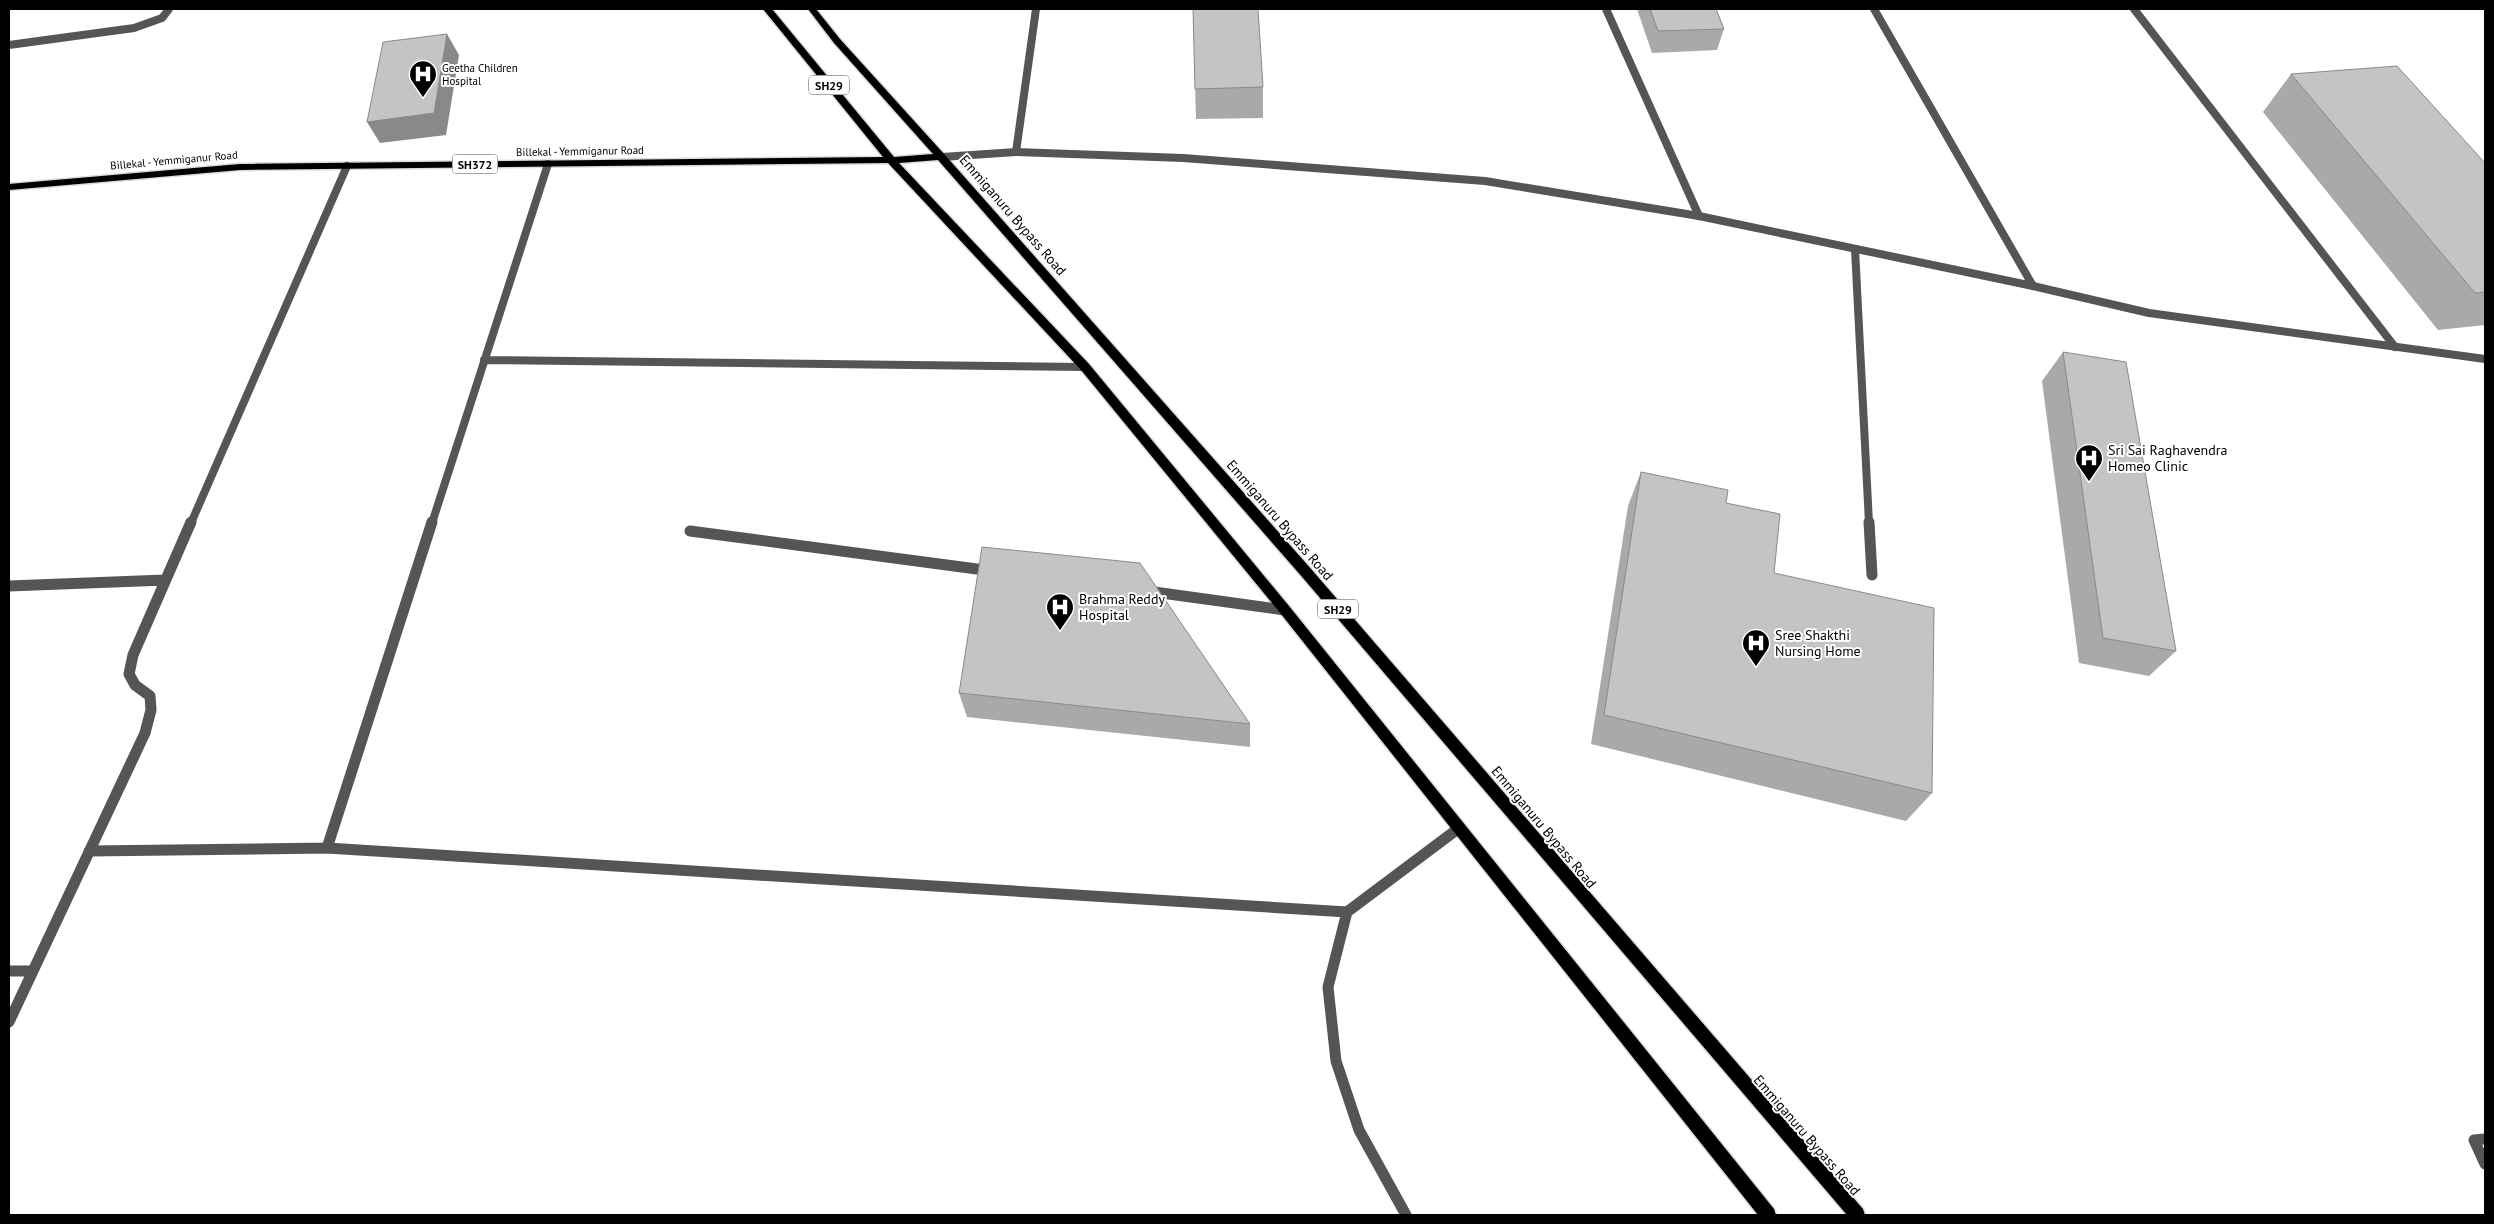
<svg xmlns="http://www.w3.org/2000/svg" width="2494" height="1224" font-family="'PT Sans',sans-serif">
	<rect width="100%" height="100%" fill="#fff"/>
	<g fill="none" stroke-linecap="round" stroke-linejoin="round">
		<g stroke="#dbdbdb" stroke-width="3">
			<path id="primary" d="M763 9H772L894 157 933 154 834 43 808 9H816L840 39 945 155 1312 570 1863 1209 1865 1215H1847L1303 578 938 160 899 163 1089 364 1289 606 1774 1209 1776 1215H1758L1281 614 1081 370 888 163 240 170 9 190V184L240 164 883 157Z"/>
		</g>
		<path stroke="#555" stroke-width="8" d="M1855 249 1869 523"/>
		<path stroke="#555" stroke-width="11" d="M1869 522 1872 575
			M2485 1139 2474 1140 2485 1164"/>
		<path stroke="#555" stroke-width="8" d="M1606 9 1699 216
			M1874 9 2033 286
			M2134 9 2395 347
			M9 45 134 28 162 18 169 9
			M1016 152 1036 9
			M484 360 1085 367
			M191 523 347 166
			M432 523 548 164"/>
		<path stroke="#555" stroke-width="11" d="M432 522 327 848 1347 912
			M690 531 992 571
			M9 586 165 580
			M1147 591 1285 610
			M89 851 327 848
			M9 971H33
			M9 1022 145 733 151 710 150 696 135 685 129 674 133 655 191 522
			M1406 1215 1359 1130 1336 1061 1328 987 1347 912 1459 828"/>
		<path stroke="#555" stroke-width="8" d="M942 157 1016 152 1183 158 1485 181 1699 216 2033 286 2149 313 2485 359"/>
		<use href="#primary" fill="#000" fill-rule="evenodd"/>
	</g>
	<path fill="#a9a9a9" d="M1193 9 1263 87V118L1196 119Z
		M1637 9H1716L1724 29 1717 50 1652 53Z
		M2291 74 2485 163V325L2438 330 2263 112Z
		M2063 352 2176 651 2149 676 2079 663 2042 381Z
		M1641 472 1726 503 1774 573 1932 793 1906 821 1591 744 1628 506Z
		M959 693 1250 724V747L967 717Z"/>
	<path fill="#898989" d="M447 34 459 55 446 135 380 143 367 122Z"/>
	<path fill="#c4c4c4" stroke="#898989" d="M1193 9H1258L1263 87 1195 89Z
		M1650 9H1716L1724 29 1658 31Z
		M447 34 434 113 367 122 383 42Z
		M2397 66 2485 163V292L2475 293 2291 74Z
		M2063 352 2126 362 2176 651 2103 638Z
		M1641 472 1728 490 1726 503 1780 514 1774 573 1934 608 1932 793 1604 715Z
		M982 547 1140 563 1250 724 959 693Z"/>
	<defs>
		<g id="hospital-pin" transform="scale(1.4375)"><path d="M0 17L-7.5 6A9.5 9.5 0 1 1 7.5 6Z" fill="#000" stroke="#fff"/><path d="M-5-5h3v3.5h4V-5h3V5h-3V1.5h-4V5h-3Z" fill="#fff"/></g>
	</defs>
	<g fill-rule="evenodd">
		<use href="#hospital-pin" x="423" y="74"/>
		<use href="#hospital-pin" x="2089" y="458"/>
		<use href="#hospital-pin" x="1060" y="607"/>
		<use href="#hospital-pin" x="1756" y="643"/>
	</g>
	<g text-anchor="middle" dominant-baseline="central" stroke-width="4" stroke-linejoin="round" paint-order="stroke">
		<g font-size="11" fill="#000" stroke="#fff" text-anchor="start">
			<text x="442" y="68">Geetha Children<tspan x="442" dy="13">Hospital</tspan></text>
		</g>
		<g font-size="11" fill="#000" stroke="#fff">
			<text transform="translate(580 151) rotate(-1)">Billekal - Yemmiganur Road</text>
			<text transform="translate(174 160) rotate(-5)">Billekal - Yemmiganur Road</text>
		</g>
		<g fill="#fff" stroke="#4c4c4c" stroke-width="1">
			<rect x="809" y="75.5" width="40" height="19" rx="4"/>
			<rect x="452.5" y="154.5" width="45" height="19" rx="4"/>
			<rect x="1318" y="599.5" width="40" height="19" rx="4"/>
		</g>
		<g font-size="12" font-weight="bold" fill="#000">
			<text x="829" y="85">SH29</text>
			<text x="475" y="164">SH372</text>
			<text x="1338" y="609">SH29</text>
		</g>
		<g font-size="14" fill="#000" stroke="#fff">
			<text transform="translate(1013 215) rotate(49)">Emmiganuru Bypass Road</text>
			<text transform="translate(1280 520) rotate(49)">Emmiganuru Bypass Road</text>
			<text transform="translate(1544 827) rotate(50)">Emmiganuru Bypass Road</text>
			<text transform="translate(1807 1135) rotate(49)">Emmiganuru Bypass Road</text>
		</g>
		<g font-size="14" fill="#000" stroke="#fff" text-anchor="start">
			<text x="2108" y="450">Sri Sai Raghavendra<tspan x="2108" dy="16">Homeo Clinic</tspan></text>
			<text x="1079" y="599">Brahma Reddy<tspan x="1079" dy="16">Hospital</tspan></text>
			<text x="1775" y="635">Sree Shakthi<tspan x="1775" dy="16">Nursing Home</tspan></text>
		</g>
	</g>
	<rect width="2494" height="1224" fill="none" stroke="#000000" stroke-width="20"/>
</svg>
